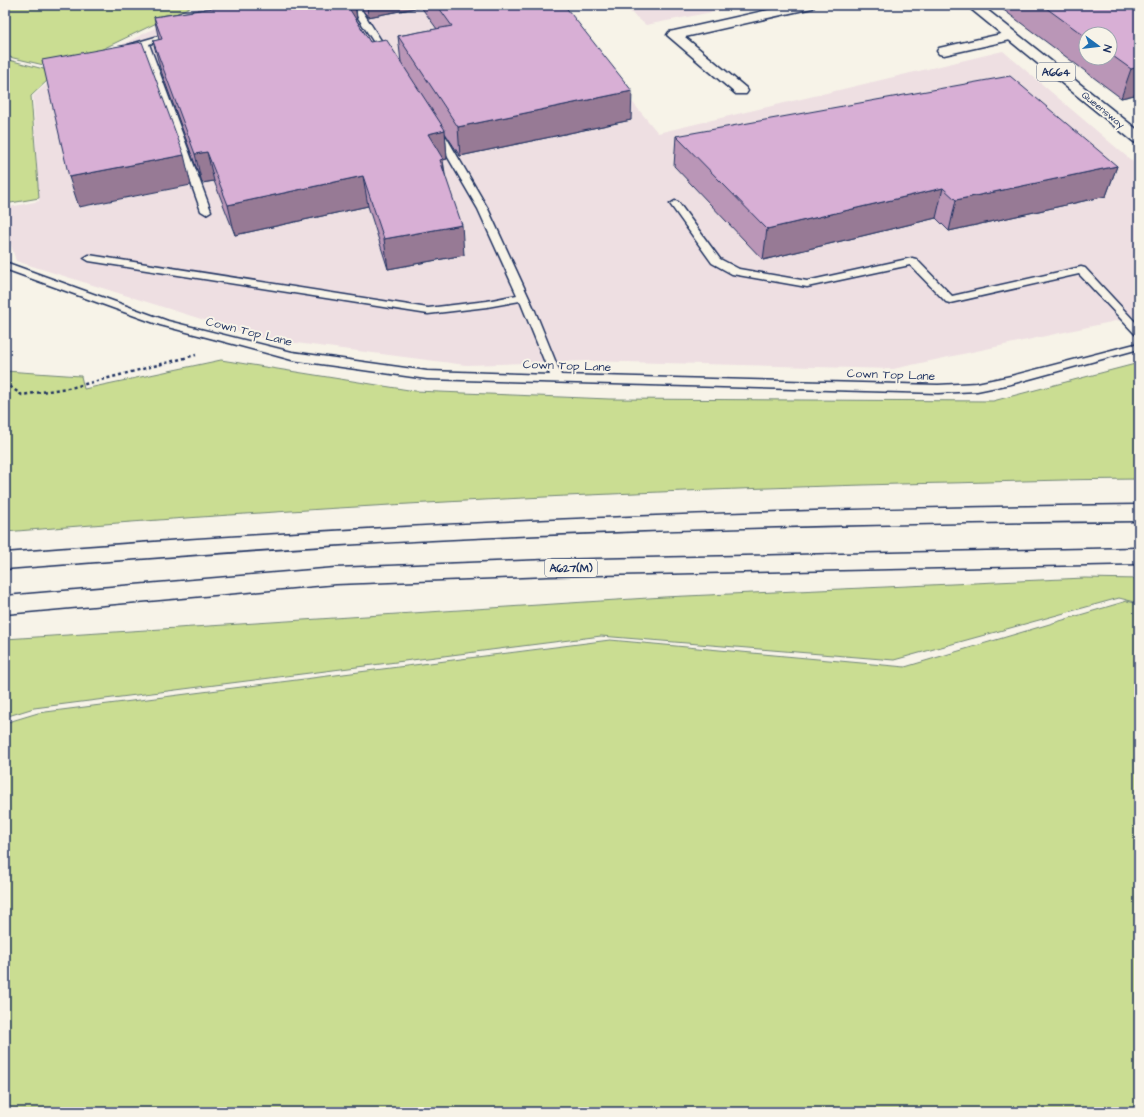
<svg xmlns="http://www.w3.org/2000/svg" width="1144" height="1117" font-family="'Architects Daughter',sans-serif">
	<rect width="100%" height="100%" fill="#f7f3e8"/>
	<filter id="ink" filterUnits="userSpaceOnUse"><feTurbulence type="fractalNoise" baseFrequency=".025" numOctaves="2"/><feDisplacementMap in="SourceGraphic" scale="8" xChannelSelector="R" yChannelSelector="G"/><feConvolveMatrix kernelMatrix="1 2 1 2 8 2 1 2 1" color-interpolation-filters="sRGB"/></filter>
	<g filter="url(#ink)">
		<path fill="#eedfe2" d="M201 5H552L658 133 1003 51 1139 167V316L893 369 588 361 466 365 265 339 16 261 5 226V208L39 201 33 96 51 80Z
			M622 5H748L646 25Z"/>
		<path fill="#cadd92" stroke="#728678" d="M5 5H194L61 69 5 56Z
			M5 59 59 73 49 79 31 96 39 198 5 204Z
			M221 360 415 391 609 399 993 401 1139 363V479C1059 479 979 483 899 484 601 492 303 507 5 532V371L81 376 84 389Z
			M1085 578 1139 579V603L1119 598 894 660 601 636 34 708 5 717V639L664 597Z
			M1127 601 1139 604V1112H5V723L38 713 610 640 905 667Z"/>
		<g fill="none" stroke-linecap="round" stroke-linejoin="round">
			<g stroke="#1b2f5e" stroke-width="3">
				<path id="service" d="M328 5H342L361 9 391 56 390 58H384L355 13Z
					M176 31 180 33 179 35 149 44 211 211 206 214 201 211 142 46 134 49 130 53H124L123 51 128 45Z
					M436 125 441 128 488 209 535 311 561 375 938 385 977 383 1011 376 1139 343V349L1011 384 977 391 938 393 427 379 292 360 237 345 160 325 5 269V262L168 321 292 352 427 371 550 375 520 301 487 307 428 314 89 261 84 258 89 255 428 308 487 301 517 295 478 209 431 128Z
					M675 201 678 202 720 259 739 269 807 281 912 258 916 259 952 296 1081 267 1085 268 1139 326V335L1135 334 1079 274 950 303 946 302 910 265 807 287 732 274 712 263 670 204Z"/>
			</g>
			<g stroke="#1b2f5e" stroke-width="3">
				<path id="minor" d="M790 5H815L813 8 808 9 685 37 746 88 748 91 746 94H736L667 35 669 32 674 31Z
					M1010 32 1015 33 1017 36 1015 39 944 55 939 54 937 51 939 48Z"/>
			</g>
			<g stroke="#1b2f5e" stroke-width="3">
				<path id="primary" d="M966 5H981L1139 131V144L1134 142Z"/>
			</g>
			<g stroke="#1b2f5e" stroke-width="3">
				<path id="motorway" d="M1139 505V521C903 523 667 528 432 540 289 547 147 558 5 569V553C383 523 760 509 1139 505Z
					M1139 548V564L548 576 336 584 5 614V596L336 568 548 560Z"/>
			</g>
			<path stroke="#1b2f5e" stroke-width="2.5" stroke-dasharray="3 3" stroke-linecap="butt" d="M5 383 22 395 74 387 196 355"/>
			<use href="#service" fill="#f7f3e8" fill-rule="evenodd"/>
			<use href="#minor" fill="#f7f3e8" fill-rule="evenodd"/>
			<use href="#primary" fill="#f7f3e8" fill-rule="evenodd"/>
			<use href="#motorway" fill="#f7f3e8" fill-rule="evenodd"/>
		</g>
		<path fill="#ba96b7" stroke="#1b2f5e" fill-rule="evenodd" d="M232 5H564L631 120 460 156 445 133 447 159 443 160 445 174 464 255 388 269 368 206 235 235 214 181 202 183 160 68 153 41 159 40 154 17ZM356 6 361 8 368 17 421 7 437 29 398 36 401 62 370 42 356 19H357Z
			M997 5H1139V94L1121 98ZM1086 34H1110V58H1086Z
			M676 136 1117 166 1106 196 949 231 936 218 763 260 674 166Z"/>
		<path fill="#977a95" stroke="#1b2f5e" d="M342 5H355L357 19 344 21Z
			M367 5H421V7L368 17Z
			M1139 67V94L1121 98 1131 69Z
			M632 91 631 120 460 156 458 127Z
			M445 130 447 159 443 160 446 188 428 134Z
			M207 152 214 181 202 183 195 154Z
			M184 155 191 185 79 207 69 177Z
			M1117 166 1106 196 949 231 956 200Z
			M363 176 368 206 235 235 228 205Z
			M943 188 936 218 763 260 767 229Z
			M462 225 464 255 388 269 384 239Z"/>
		<path fill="#d8afd5" stroke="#1b2f5e" d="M232 5H347L370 42 386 39 445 130 428 134 443 159 440 160 462 225 384 239 363 176 228 205 207 152 195 154 153 41 162 39 154 17Z
			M437 5H564L632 91 458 127 398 36 452 26Z
			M1042 5H1139V67L1131 69 1110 54V34H1086V37Z
			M142 42 184 155 69 177 42 60Z
			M1010 76 1117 166 956 200 943 188 767 229 676 136Z"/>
	</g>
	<g text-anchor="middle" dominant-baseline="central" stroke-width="4" stroke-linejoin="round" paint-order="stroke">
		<g font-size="10" fill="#1b2f5e" stroke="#f7f3e8">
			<text transform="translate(1103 110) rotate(39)">Queensway</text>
		</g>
		<g fill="#f7f3e8" stroke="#5d6a87" stroke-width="1">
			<rect x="1037" y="63" width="38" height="18" rx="3"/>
			<rect x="545" y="559" width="52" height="18" rx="3"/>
		</g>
		<g font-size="11" font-weight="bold" fill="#1b2f5e">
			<text x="1056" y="72">A664</text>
			<text x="571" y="568">A627(M)</text>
		</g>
		<g font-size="12" fill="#1b2f5e" stroke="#f7f3e8">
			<text transform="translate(249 332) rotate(14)">Cown Top Lane</text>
			<text transform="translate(567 366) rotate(2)">Cown Top Lane</text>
			<text transform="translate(891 375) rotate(2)">Cown Top Lane</text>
		</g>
	</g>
	<rect width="1144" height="1117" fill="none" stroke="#f7f3e8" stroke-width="20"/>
	<rect x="10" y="10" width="1124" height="1097" fill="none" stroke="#1b2f5e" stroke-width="1.5" filter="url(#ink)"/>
	<g transform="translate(1098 46) rotate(105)"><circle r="19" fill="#f7f3e8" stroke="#9fa5b1"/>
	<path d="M0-3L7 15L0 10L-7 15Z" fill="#1f6fb2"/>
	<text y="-6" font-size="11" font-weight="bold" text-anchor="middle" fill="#1b2f5e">N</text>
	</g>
</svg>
